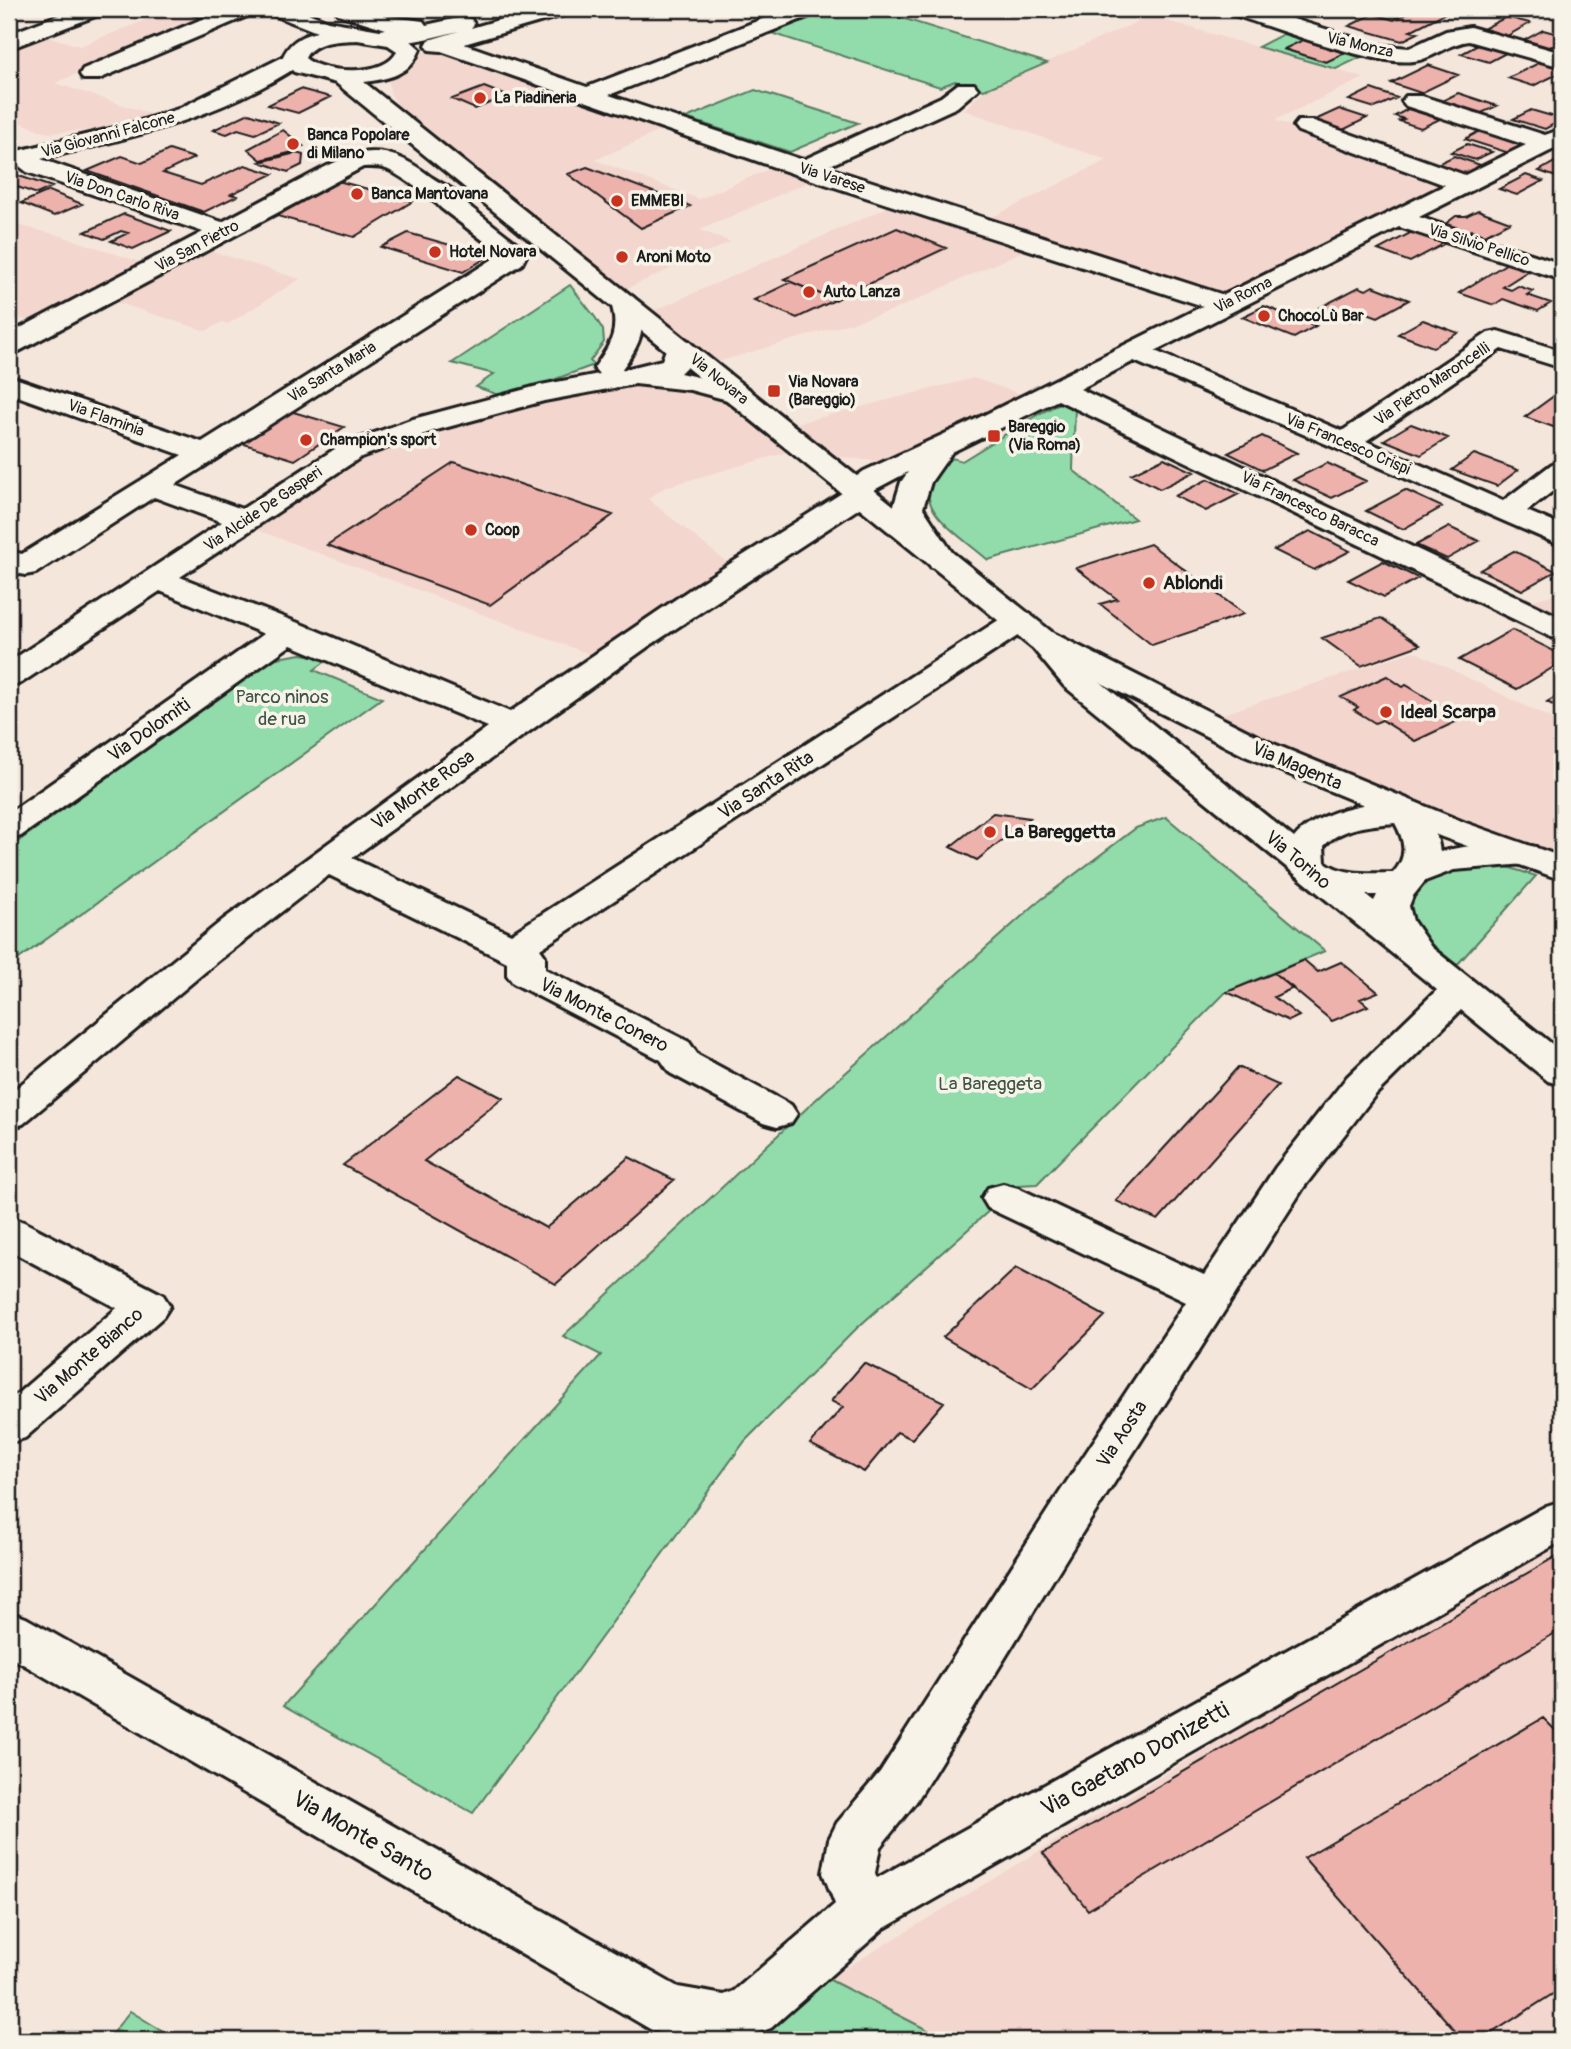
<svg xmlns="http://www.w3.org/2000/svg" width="1571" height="2049" font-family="Pangolin,sans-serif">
	<rect width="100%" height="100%" fill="#f5e6dc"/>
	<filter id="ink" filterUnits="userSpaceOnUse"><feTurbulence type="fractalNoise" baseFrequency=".0143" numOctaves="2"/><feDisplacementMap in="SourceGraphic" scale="14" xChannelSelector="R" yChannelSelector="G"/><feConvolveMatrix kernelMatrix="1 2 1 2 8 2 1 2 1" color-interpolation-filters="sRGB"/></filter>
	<g filter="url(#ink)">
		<path fill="#f3d6ce" d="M174 9H234L55 83 151 114 123 124 92 130 47 133 9 118V45L36 33 80 46Z
			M1150 16 1364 78 1275 120 1451 184 1231 311 1034 246 894 310 711 364 646 314 898 203 972 227 1107 160 964 110 984 90Z
			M442 46 669 127 595 160 699 199 781 164 819 177 700 230 731 242 619 292 554 242 507 195 396 103 390 92 389 82 392 71 413 56Z
			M9 223 62 236 149 265 189 244 300 279 228 324 222 322 206 331 94 295 39 325 9 314Z
			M974 378 1027 396 889 463 835 456 813 448 786 426Z
			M622 380 667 382 737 397 798 449 665 487 648 499 734 568 597 657 249 527 357 453 426 429Z
			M1562 592V624L1519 604Z
			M1414 651 1562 724V858L1472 826 1211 718Z
			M1562 1533V2040H947L828 1979Z"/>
		<path fill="#92dbaa" stroke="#577c63" stroke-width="2" d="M833 9H873L1047 63 984 90 955 81 940 87 771 33Z
			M1283 34 1303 40 1285 50 1326 62 1345 53 1361 57 1336 69 1258 47Z
			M755 90 858 123 790 152 686 118Z
			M570 285 595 317 603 330 604 342 590 361 594 365 534 387 499 395 476 387 494 374 452 363Z
			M1066 400 1075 406 1073 470 1135 519 988 560C955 531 894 498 952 458L962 461 1035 416Z
			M301 654 315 656 326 661 314 670 382 698 9 966V848L238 684V679L265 660Z
			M1166 817 1325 951 1226 992 1037 1184 1018 1185 857 1328 745 1441 473 1813 283 1706 601 1355 563 1336 824 1092 1038 902 1136 828Z
			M1501 865 1536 876 1457 965C1436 948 1392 921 1417 890 1424 882 1431 873 1442 871 1460 866 1482 867 1501 865Z
			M828 1979 947 2040H764L765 2034Z
			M130 2011 177 2040H107Z"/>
		<path fill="#eeb2ad" stroke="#1c1c1c" stroke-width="2" d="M194 9H229L205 19 184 13Z
			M1416 9H1465L1460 11 1453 9 1410 31 1418 33 1402 41 1349 26 1373 14 1394 20Z
			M1506 17 1530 23 1507 36 1483 29Z
			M1543 30 1562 35V44L1548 47 1525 40Z
			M1303 40 1345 53 1326 62 1284 49Z
			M1478 45 1506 53 1489 62 1461 54Z
			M1547 59 1562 64V72L1533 86 1508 78Z
			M1428 65 1458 75 1421 93 1391 83Z
			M484 87 507 96 475 109 452 99Z
			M300 89 330 97 298 113 268 105Z
			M1371 89 1397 98 1375 108 1349 100Z
			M1458 93 1497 106 1477 115 1442 101Z
			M1339 109 1367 118 1341 131 1313 121Z
			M1408 109 1440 119 1421 128 1399 121 1404 119 1395 116Z
			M1531 110 1562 119V120L1545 129 1513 119Z
			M249 113 279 123 255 134 238 129 227 134 213 130Z
			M1487 127 1524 139 1516 144 1523 146 1509 153 1465 139Z
			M283 130 303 146 293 148 297 151 261 160 248 149Z
			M1467 144 1492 152 1475 160 1451 152Z
			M169 150 194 158 163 173 201 185 245 165 273 174 231 194 237 196 204 212 87 171 122 156 142 163Z
			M296 153 303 155 302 165 288 172 260 162Z
			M1454 156 1483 166 1463 176 1433 166Z
			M1560 159 1562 160V179L1539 171Z
			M587 167 690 206 641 228 568 174Z
			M16 175 52 187 37 194 9 184V176Z
			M1526 175 1543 181 1517 195 1499 189Z
			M338 181 413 201 354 237 277 216Z
			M49 191 82 204 54 216 21 203Z
			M1478 210 1510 222 1485 235 1471 230 1465 233 1444 225 1456 216H1466Z
			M124 214 171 231 133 249 111 241 128 233 121 231 104 239 85 232Z
			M897 228 946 248 835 300 784 279Z
			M1412 232 1444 244 1410 262 1378 250Z
			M408 233 489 256 463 272 381 247Z
			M1509 262 1531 269 1503 287 1511 290 1518 286 1533 291 1527 295 1551 303 1538 311 1503 299 1494 305 1459 293Z
			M791 282 835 300 797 318 754 300Z
			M1373 286 1409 300 1378 317 1365 312 1349 321 1317 309 1359 287 1366 290Z
			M1264 306 1316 326 1294 338 1242 317Z
			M1423 320 1458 333 1433 347 1398 334Z
			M1562 390V430L1525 417Z
			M290 411 344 427 295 460 241 443Z
			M1411 424 1448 438 1421 455 1384 440Z
			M1262 436 1297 453 1263 470 1228 453Z
			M1474 454 1518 470 1497 486 1452 470Z
			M1164 458 1194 472 1160 489 1131 474Z
			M454 462 613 515 490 605 327 545Z
			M1327 463 1366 481 1332 498 1293 480Z
			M1208 479 1239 494 1206 511 1175 496Z
			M1405 490 1442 507 1403 529 1366 511Z
			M1449 527 1479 541 1447 559 1416 545Z
			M1310 531 1350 551 1314 570 1274 550Z
			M1150 544 1244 614 1152 645 1100 604 1117 599 1076 568Z
			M1514 551 1556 571 1522 590 1480 570Z
			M1383 561 1418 578 1384 597 1348 580Z
			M1381 618 1420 645 1361 666 1322 638Z
			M1512 630 1562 655V662L1517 689 1459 660Z
			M1387 676 1403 687 1406 685 1462 719 1415 741 1382 720 1375 723 1354 710 1358 707 1341 697Z
			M1562 693V710L1547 702Z
			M993 813 1030 818 977 860 950 847Z
			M1304 960 1318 972 1341 962 1378 992 1360 999 1368 1006 1332 1021 1274 973Z
			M1274 973 1293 988 1274 997 1299 1016 1289 1021 1227 992Z
			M1238 1067 1278 1085 1158 1220 1116 1201Z
			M459 1075 503 1098 424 1161 546 1228 629 1157 674 1180 556 1284 343 1165Z
			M1016 1268 1105 1316 1032 1389 943 1337Z
			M864 1363 944 1402 912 1439 897 1432 864 1472 810 1444 843 1407 831 1401Z
			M1562 1553V1629L1088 1910 1043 1853Z
			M1543 1718 1562 1737V1988L1481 2040H1463L1304 1858Z"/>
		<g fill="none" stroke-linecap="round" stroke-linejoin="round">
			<g stroke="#1c1c1c" stroke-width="6">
				<path id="minor" d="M74 9H104L101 14 9 49V34Z
					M226 9H255L252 14 99 79H83L80 74 83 69Z
					M335 9H366L386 16 423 21 426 25 463 17 471 19 474 24 471 28 536 9H570L567 14 464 44 587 87 788 9H818L815 14 609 95 803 160 941 97 958 84H974L978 89 957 107 826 167 1224 295 1445 185 1298 131 1294 126 1298 121H1314L1465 175 1526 145 1406 106 1402 101 1406 96H1422L1545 135 1562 129V145L1419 217 1562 264V280L1399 227 1155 351 1342 431 1488 333 1498 331 1562 351V368L1501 349 1366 441 1503 501 1552 464 1562 461V484L1527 511 1562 526V546L1134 361 1080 389 1562 618V640L1551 637 1058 400 952 452 931 482 923 508 957 560 953 567 942 569 931 567 893 508 901 482 908 472 874 490 870 501 646 648 352 858 511 934 1008 614 1019 611 1030 614 1035 621 1030 628 540 949 545 956V969L689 1042 698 1055 791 1105 797 1114 791 1123 777 1127 763 1123 670 1073 661 1060 513 983 507 975V962L329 875 218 961 23 1124 9 1128V1094L224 919 488 727 291 645 21 836 9 840V813L264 634 160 591 21 683 9 686V662L222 522 154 497 36 573 25 575 9 571V551L22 554 182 455 9 393V376L202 442 501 254 441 208C436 201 396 172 386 169 379 166 371 167 363 167L19 351 9 353V334L203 232 27 172 18 165 9 167V153L127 125 178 109 293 52 301 54 304 59 301 64C222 117 132 138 41 159L222 222C248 208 273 195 299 181 352 153 377 135 431 177 442 185 454 187 460 199L528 252 522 264 175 485 242 509 341 445 413 419 541 385 599 374 594 368C610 345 620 332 611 303L615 297 624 295 633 297C652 324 638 348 621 370L662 360 669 341 679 339 689 341 693 347V360L680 373 749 389 753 395 749 401 739 403 690 390 635 384 544 401 433 431 361 457 180 577 301 624 510 712 698 584 845 491 850 481 864 471 966 424 1203 306 794 174 441 51 429 50 426 45 429 40 459 31C434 37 401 47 375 41L372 36 375 31 386 29 338 14Z
					M1228 9H1261L1377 45 1409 48 1446 31 1470 27 1562 53V67L1469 41C1449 43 1433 59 1414 61 1374 67 1273 27 1231 14Z
					M1042 630 1053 633 1088 672 1294 838C1315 810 1386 795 1418 804 1429 819 1438 833 1440 852 1470 844 1505 840 1536 847L1541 855 1536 863 1454 870 1425 881 1413 896 1409 906 1413 921 1431 947 1562 1052V1085L1548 1081 1461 1010 1375 1095 1304 1187 1082 1533 916 1802 880 1847 875 1873 877 1878 1546 1506 1562 1501V1541L883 1929 771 2028 737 2040H695L669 2036 650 2029 9 1656V1612L26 1618 678 1987 724 1995 734 1991 835 1904 823 1873 829 1839 837 1823 880 1772 1050 1507 1186 1302 988 1208 982 1198 988 1188 1003 1184 1018 1188 1204 1275 1276 1167 1347 1077 1437 990 1064 686 1026 640 1031 633ZM1395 823C1405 841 1408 857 1393 873 1372 873 1343 876 1325 862L1324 846C1341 827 1371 825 1395 823ZM1366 895H1377L1374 901Z
					M9 1217 24 1222 163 1295 170 1306 163 1317 25 1438 9 1443V1401L117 1308 9 1250Z"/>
			</g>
			<g stroke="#1c1c1c" stroke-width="6">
				<path id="major" d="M268 9H298L328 21 403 34 420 49C411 74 389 79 364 82L1053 633 1269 742 1466 823 1562 857V880L1442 837 1245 756 1031 647 336 83 294 72 282 59C289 42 300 36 317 32L271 14ZM357 40 388 45 397 51C387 77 323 74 305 58 314 40 339 41 357 40Z"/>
			</g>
			<use href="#minor" fill="#f7f3e8" fill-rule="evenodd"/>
			<use href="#major" fill="#f7f3e8" fill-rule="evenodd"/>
		</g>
	</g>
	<g fill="#c8321e" stroke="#f7f3e8" stroke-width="2.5">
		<circle cx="480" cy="98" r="7"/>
		<circle cx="293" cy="144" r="7"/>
		<circle cx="357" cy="194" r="7"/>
		<circle cx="617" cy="201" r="7"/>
		<circle cx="435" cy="252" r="7"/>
		<circle cx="622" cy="257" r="7"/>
		<circle cx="809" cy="292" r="7"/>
		<circle cx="1264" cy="316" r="7"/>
		<rect x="767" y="384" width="14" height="14" rx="3.5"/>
		<rect x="987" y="429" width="14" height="14" rx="3.5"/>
		<circle cx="306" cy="440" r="7"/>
		<circle cx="471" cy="530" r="7"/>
		<circle cx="1149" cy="583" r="7"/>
		<circle cx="1386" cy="712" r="7"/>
		<circle cx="990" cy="832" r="7"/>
	</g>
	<g text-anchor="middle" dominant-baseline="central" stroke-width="7" stroke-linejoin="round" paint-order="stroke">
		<g font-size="16" fill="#1c1c1c" stroke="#f7f3e8">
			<text transform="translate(1360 45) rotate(13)">Via Monza</text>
			<text transform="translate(108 135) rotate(-15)">Via Giovanni Falcone</text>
			<text transform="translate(832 178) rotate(18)">Via Varese</text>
			<text transform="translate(122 196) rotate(19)">Via Don Carlo Riva</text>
			<text transform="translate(1479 245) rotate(18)">Via Silvio Pellico</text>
			<text transform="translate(197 246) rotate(-28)">Via San Pietro</text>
			<text transform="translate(1243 295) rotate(-27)">Via Roma</text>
			<text transform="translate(332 372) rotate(-32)">Via Santa Maria</text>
			<text transform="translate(719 379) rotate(39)">Via Novara</text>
			<text transform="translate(1432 384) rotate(-34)">Via Pietro Maroncelli</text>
			<text transform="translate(106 418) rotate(20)">Via Flaminia</text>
			<text transform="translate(1348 444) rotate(23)">Via Francesco Crispi</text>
			<text transform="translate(263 509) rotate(-34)">Via Alcide De Gasperi</text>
			<text transform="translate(1310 509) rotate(26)">Via Francesco Baracca</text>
		</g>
		<g font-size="16" font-weight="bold" fill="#1c1c1c" stroke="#f7f3e8" text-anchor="start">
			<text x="494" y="98">La Piadineria</text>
			<text x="307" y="135">Banca Popolare<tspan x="307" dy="18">di Milano</tspan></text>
			<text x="371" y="194">Banca Mantovana</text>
			<text x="631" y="201">EMMEBI</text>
			<text x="449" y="252">Hotel Novara</text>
			<text x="636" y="257">Aroni Moto</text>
			<text x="823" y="292">Auto Lanza</text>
			<text x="1278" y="316">ChocoLù Bar</text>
			<text x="788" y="382">Via Novara<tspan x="788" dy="18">(Bareggio)</tspan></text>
			<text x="1008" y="427">Bareggio<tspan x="1008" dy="18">(Via Roma)</tspan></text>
			<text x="320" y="440">Champion's sport</text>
			<text x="485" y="530">Coop</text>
		</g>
		<g font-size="19" font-weight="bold" fill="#1c1c1c" stroke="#f7f3e8" text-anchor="start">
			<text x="1163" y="583">Ablondi</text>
			<text x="1400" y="712">Ideal Scarpa</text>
			<text x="1004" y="832">La Bareggetta</text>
		</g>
		<g font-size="19" fill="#3f5547" stroke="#f7f3e8">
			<text x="282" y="697">Parco ninos<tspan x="282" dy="22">de rua</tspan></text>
			<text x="990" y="1084">La Bareggeta</text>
		</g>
		<g font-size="19" fill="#1c1c1c" stroke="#f7f3e8">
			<text transform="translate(149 730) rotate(-35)">Via Dolomiti</text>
			<text transform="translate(1297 766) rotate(23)">Via Magenta</text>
			<text transform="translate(766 785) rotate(-33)">Via Santa Rita</text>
			<text transform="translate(423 790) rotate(-36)">Via Monte Rosa</text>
			<text transform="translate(1298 860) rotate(40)">Via Torino</text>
			<text transform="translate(604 1015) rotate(27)">Via Monte Conero</text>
			<text transform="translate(89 1356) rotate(-41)">Via Monte Bianco</text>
			<text transform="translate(1122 1434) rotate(-57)">Via Aosta</text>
		</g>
		<g font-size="23" fill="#1c1c1c" stroke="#f7f3e8">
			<text transform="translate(1135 1759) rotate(-29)">Via Gaetano Donizetti</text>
			<text transform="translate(363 1836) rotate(30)">Via Monte Santo</text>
		</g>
	</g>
	<rect width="1571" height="2049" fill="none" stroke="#f7f3e8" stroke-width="35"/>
	<rect x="18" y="18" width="1536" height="2014" fill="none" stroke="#1c1c1c" stroke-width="2.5" filter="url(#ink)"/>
</svg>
